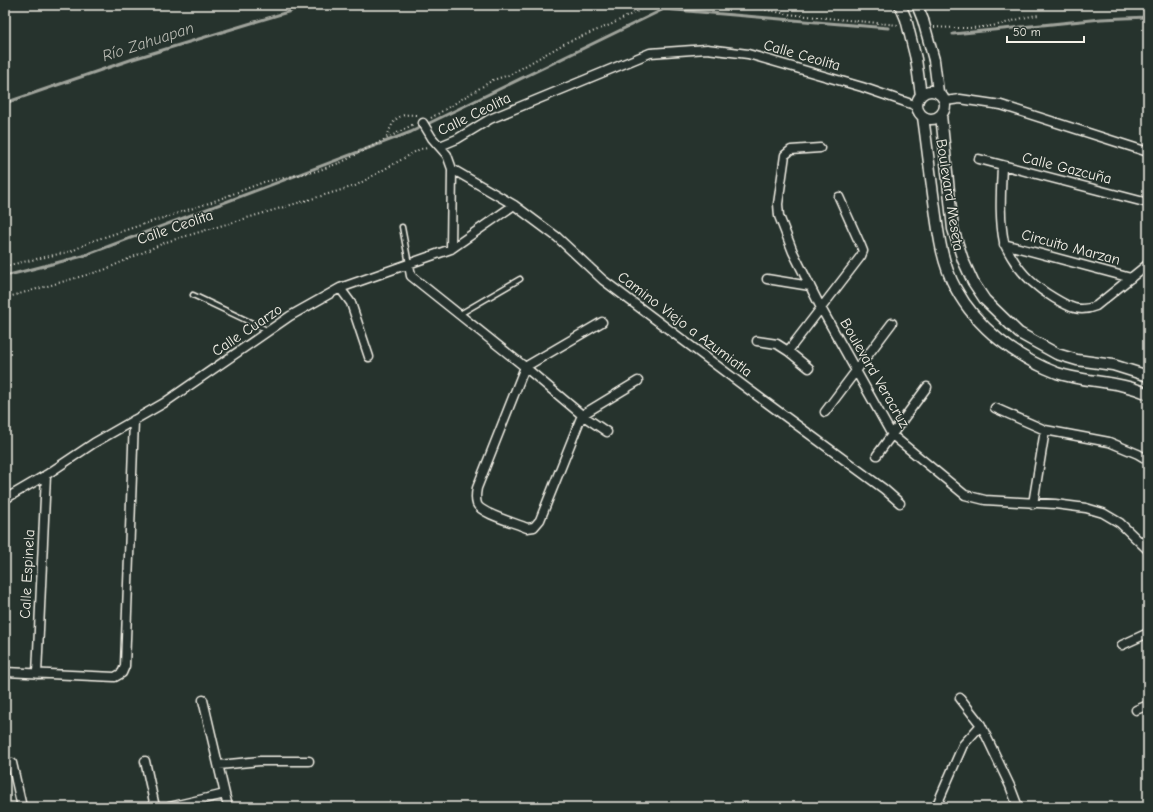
<svg xmlns="http://www.w3.org/2000/svg" width="1153" height="812" font-family="'Comic Neue',sans-serif">
	<rect width="100%" height="100%" fill="#26332d"/>
	<filter id="ink" filterUnits="userSpaceOnUse"><feTurbulence type="fractalNoise" baseFrequency=".025" numOctaves="2"/><feDisplacementMap in="SourceGraphic" scale="8" xChannelSelector="R" yChannelSelector="G"/><feConvolveMatrix kernelMatrix="1 2 1 2 8 2 1 2 1" color-interpolation-filters="sRGB"/></filter>
	<g filter="url(#ink)">
		<g fill="none" stroke-linecap="round" stroke-linejoin="round">
			<path stroke="#9fa39b" stroke-width="3" d="M953 34 1101 19 1148 17
				M5 103 133 59 291 11 297 5
				M5 276 83 256 411 132 664 9 888 28"/>
			<g stroke="#f4f1e8" stroke-width="7">
				<path id="service" d="M402 227 409 264
					M193 295 269 331
					M460 314 520 279"/>
			</g>
			<g stroke="#f4f1e8" stroke-width="11">
				<path id="minor" d="M945 101 960 99 1001 105 1148 152
					M423 123 432 138 447 155 452 169 451 249
					M440 146 457 139 490 119 650 53 707 49 748 54 862 87 917 106
					M820 148 791 150 785 155 778 204 779 216 793 252 821 308 892 435 965 495 985 500 1055 504 1086 508 1103 513 1120 523 1148 550
					M979 159 1148 203
					M1002 166C1001 191 999 218 1004 242 1005 247 1009 252 1011 256 1022 275 1035 287 1054 298 1069 307 1079 313 1096 306L1148 264
					M452 169 514 205 557 237 603 280 748 389 884 489 900 503
					M1004 244 1131 278
					M409 265 411 276 525 367 582 415 607 432
					M767 279 810 286
					M340 288 351 303 369 357
					M602 322 525 367 477 488C476 494 475 498 477 504 481 514 516 523 527 528L534 527 540 520 582 415 638 381
					M757 341 777 344 788 351 861 256 863 251 861 246 839 197
					M788 351 809 368
					M995 408 1045 430 1109 442 1138 454 1148 460
					M825 412 892 323
					M877 455 927 387
					M5 499 46 475 94 443 164 403 290 316 340 288 451 249 514 205
					M1033 504 1045 430
					M1122 645 1148 633
					M5 672 115 677 122 673 125 666 134 420
					M37 674 46 475
					M960 698 981 725 1010 786 1018 807
					M203 700 228 807
					M1136 710 1148 705
					M145 761 155 807
					M12 763 22 807
					M219 765 260 761H309
					M169 807 225 794
					M936 807 963 745 981 725"/>
			</g>
			<g stroke="#f4f1e8" stroke-width="13">
				<path id="tertiary" d="M900 5 906 19
					M917 5 923 20
					M916 59 921 95
					M934 60 938 92
					M917 105a14 14 0 1 1 28 0a14 14 0 1 1-28 0Z
					M941 115 953 229 963 260 973 282 985 300 1019 333 1057 354 1077 360 1113 365 1148 376
					M923 117C927 145 930 173 934 201 938 231 941 262 956 289 977 328 1016 357 1057 373 1086 383 1119 380 1148 394"/>
			</g>
			<path stroke="#f4f1e8" stroke-width="2" stroke-dasharray="1 3" stroke-linecap="butt" d="M742 5 787 14 898 25
				M934 27C953 28 972 29 991 26 1008 24 1023 16 1040 15
				M431 118 493 80 509 75 567 42 610 25 650 5
				M387 137C393 120 397 113 416 115L418 117
				M5 266 72 251 92 241 209 203 264 182 317 171 342 162 414 124
				M5 298 104 270 166 242 355 186 420 149 429 148"/>
			<use href="#service" stroke="#26332d" stroke-width="4"/>
			<use href="#minor" stroke="#26332d" stroke-width="8"/>
			<use href="#tertiary" stroke="#26332d" stroke-width="10"/>
			<g stroke="#f4f1e8" stroke-width="13" stroke-linecap="butt">
				<path id="tertiary-bridge" d="M906 19 916 59
					M923 20 934 60"/>
			</g>
			<use href="#tertiary-bridge" stroke="#26332d" stroke-width="10"/>
		</g>
	</g>
	<g text-anchor="middle" dominant-baseline="central" stroke-width="3" stroke-linejoin="round" paint-order="stroke">
		<g font-size="15" fill="#f4f1e8" stroke="#26332d">
			<text transform="translate(802 55) rotate(16)">Calle Ceolita</text>
			<text transform="translate(474 114) rotate(-26)">Calle Ceolita</text>
			<text transform="translate(1067 168) rotate(14)">Calle Gazcuña</text>
			<text transform="translate(950 195) rotate(81)">Boulevard Meseta</text>
			<text transform="translate(175 227) rotate(-19)">Calle Ceolita</text>
			<text transform="translate(1071 247) rotate(15)">Circuito Marzan</text>
			<text transform="translate(685 324) rotate(37)">Camino Viejo a Azumiatla</text>
			<text transform="translate(247 330) rotate(-34)">Calle Cuarzo</text>
			<text transform="translate(875 373) rotate(60)">Boulevard Veracruz</text>
			<text transform="translate(27 574) rotate(-87)">Calle Espinela</text>
		</g>
		<g font-size="16" font-style="italic" fill="#bcbdb5" stroke="#26332d">
			<text transform="translate(148 42) rotate(-18)">Río Zahuapan</text>
		</g>
	</g>
	<rect width="1153" height="812" fill="none" stroke="#26332d" stroke-width="20"/>
	<rect x="10" y="10" width="1133" height="792" fill="none" stroke="#f4f1e8" stroke-width="1.5" filter="url(#ink)"/>
	<path d="M1007 36v6h77v-6" fill="none" stroke="#f4f1e8" stroke-width="2"/>
	<text x="1013" y="36" font-size="12" fill="#f4f1e8" stroke="#26332d" stroke-width="3" paint-order="stroke">50 m</text>
</svg>
